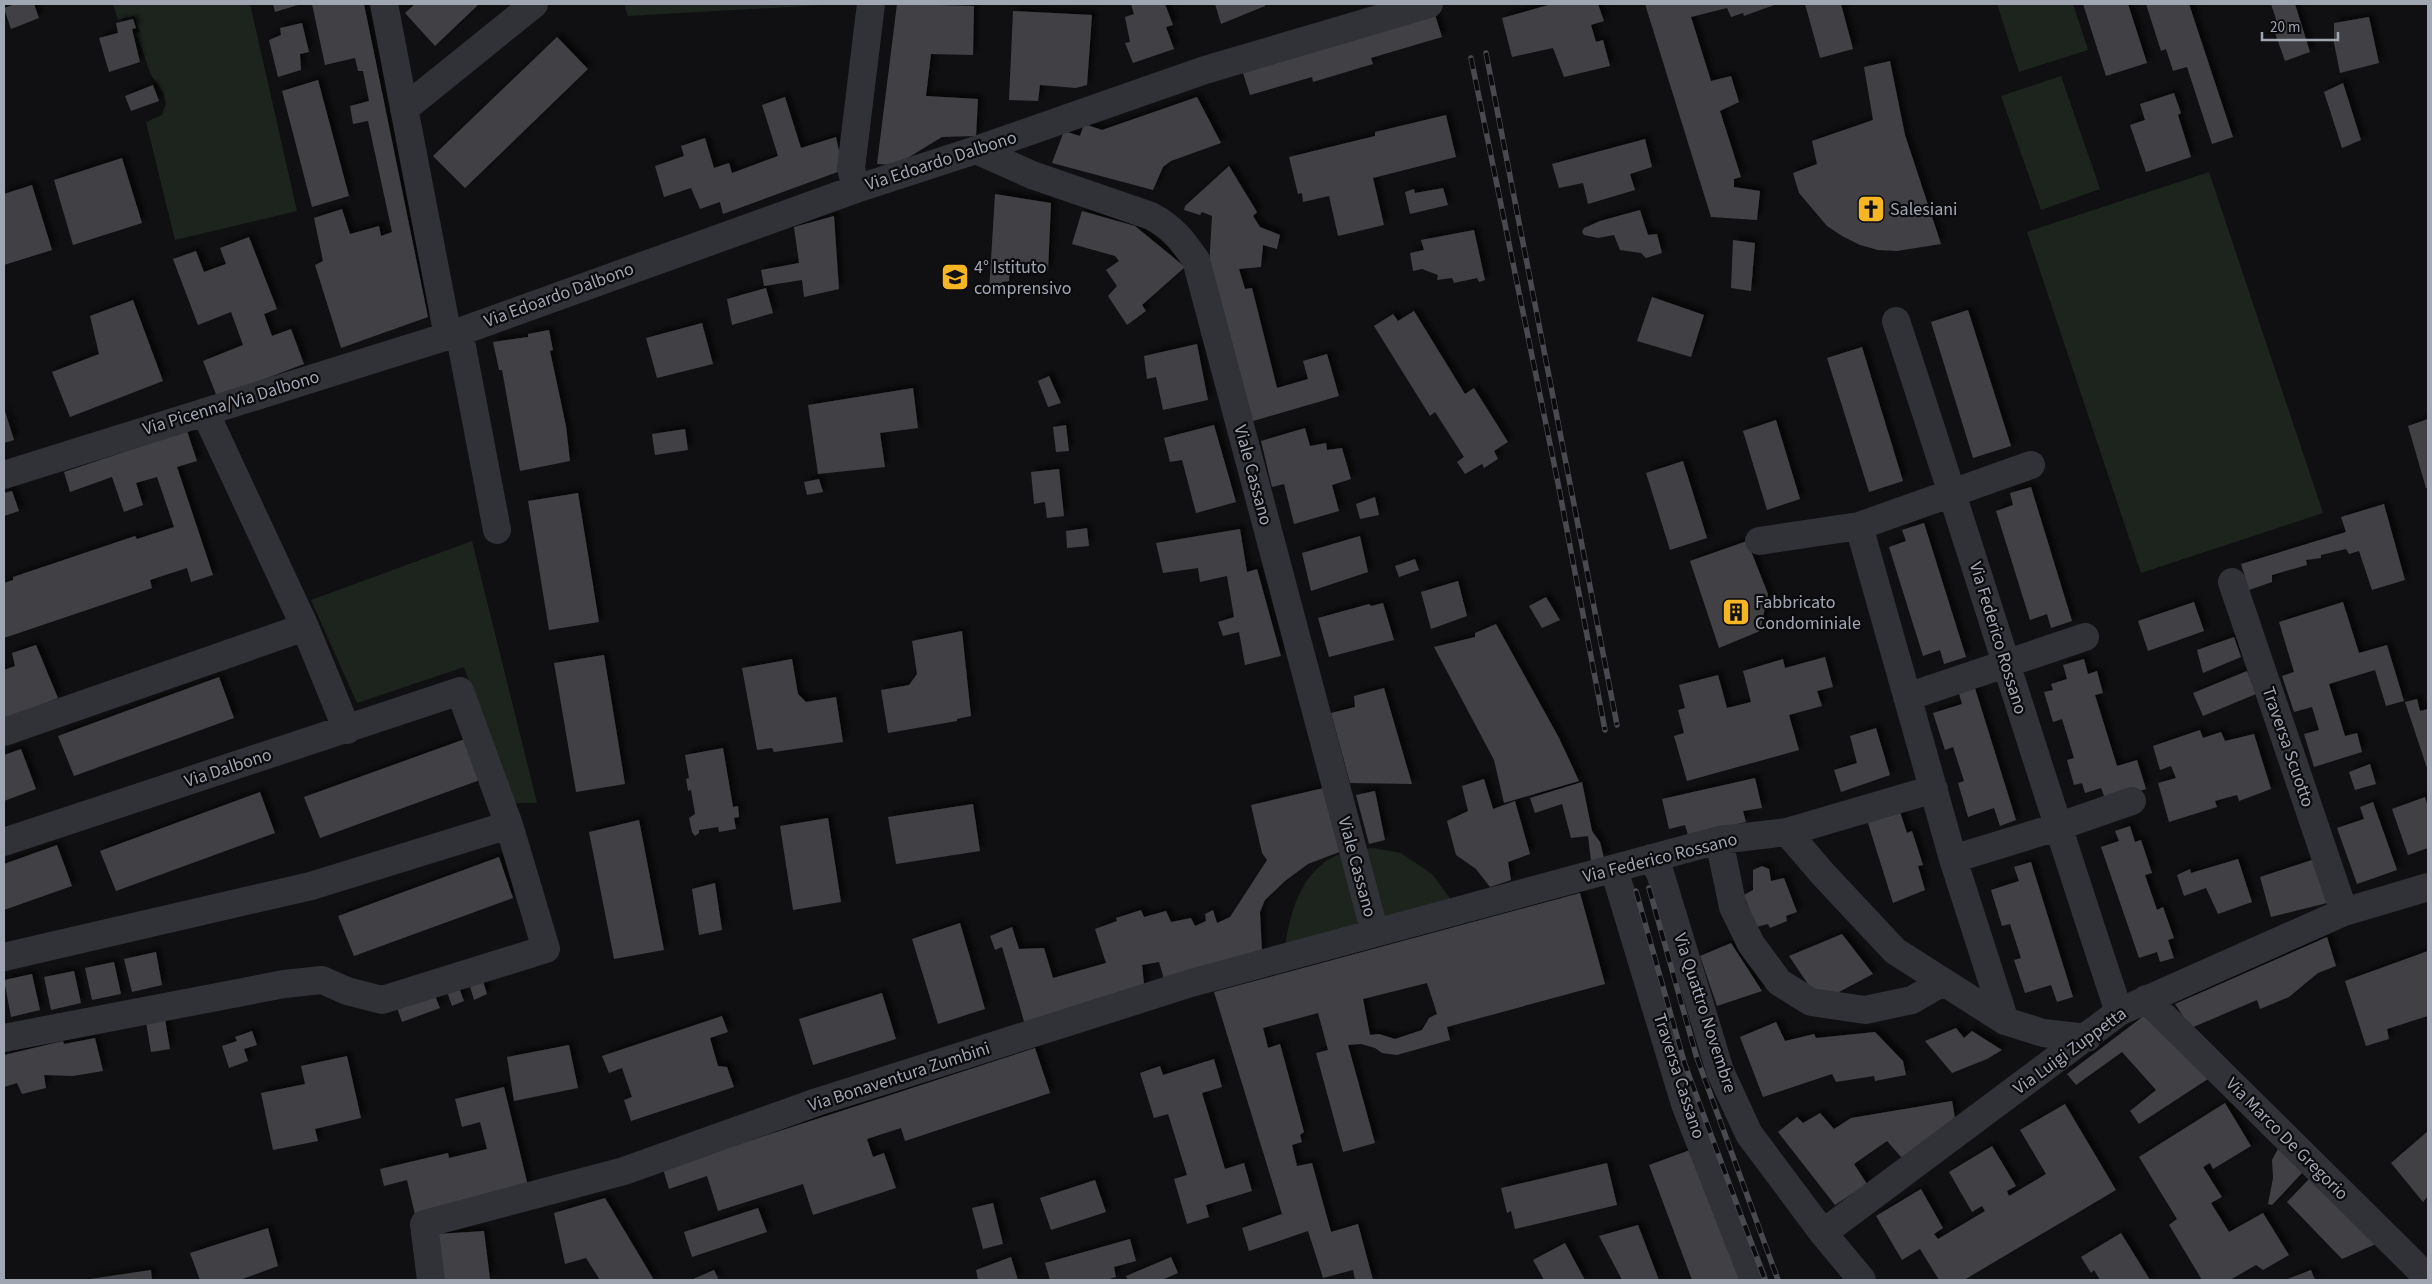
<svg xmlns="http://www.w3.org/2000/svg" width="2432" height="1284" font-family="'Source Sans 3',sans-serif">
	<defs>
		<filter id="shadow"><feDropShadow dx="4.5" dy="-4.5" stdDeviation="2.5" flood-color="#0009"/></filter>
	</defs>
	<rect width="100%" height="100%" fill="#101012"/>
	<path fill="#1d241e" d="M113 4H250L297 211 175 240 146 122 162 115 166 104 163 92 151 75 136 33 140 32 134 16 118 20Z
		M624 4H840L628 16Z
		M1997 4H2073L2088 50 2019 72Z
		M2061 76 2100 189 2041 210 2001 96Z
		M2209 172 2323 513 2141 573 2027 232Z
		M472 541 537 803H512L464 667 357 703 311 600Z
		M1373 848 1401 853 1432 874 1454 904 1285 949C1289 911 1304 863 1346 852 1354 850 1364 849 1373 848Z"/>
	<path fill="#3f4045" fill-rule="evenodd" filter="url(#shadow)" d="M15 4H34L39 18 11 29 4 8Z
		M273 4H301L275 12Z
		M312 4H364L428 317 341 348 315 265 323 261 314 218 342 209 350 234 379 226 381 236 392 232 368 121 353 124 350 106 369 101 363 71H358L355 58 325 65Z
		M415 4H479L435 46 405 13Z
		M897 4 974 6 973 55 931 54 926 96 978 99 976 136 942 137 896 165 877 164Z
		M1131 4H1165L1173 25 1166 27 1174 49 1133 63 1125 43 1130 42 1125 17 1134 14Z
		M1215 4H1265V6L1221 24Z
		M1552 4H1598L1604 21 1591 25 1596 42 1603 40 1610 66 1564 77 1553 48 1512 57 1502 18Z
		M1645 4H1777L1744 16 1743 13 1731 17 1727 8 1691 17 1711 81 1731 76 1739 102 1720 111 1741 177 1734 179V187L1760 191 1757 220 1711 217Z
		M1805 4H1841L1853 49 1820 58Z
		M2083 4H2128L2147 63 2106 76Z
		M2146 4H2189L2233 137 2212 144 2187 67 2173 71 2166 49 2161 51Z
		M2271 4H2295L2310 52 2285 61 2275 33 2280 31Z
		M1013 11 1092 15 1087 85 1076 88 1040 85 1038 101 1009 100Z
		M1435 15 1442 37 1371 58 1373 64 1313 82 1312 77 1250 95 1243 73Z
		M2369 17 2379 63 2340 73 2334 43V23Z
		M133 19 136 28 132 29 140 62 109 72 99 38 118 33 116 23Z
		M302 23 309 52 300 54 301 70 278 77 269 40 281 35 280 28Z
		M557 37 588 69 465 188 433 156Z
		M1890 61 1905 135 1941 244 1897 251 1878 250 1860 245 1842 236 1827 226 1799 193 1793 173 1817 164 1812 141 1873 120 1864 67Z
		M318 80 349 196 312 207 282 91Z
		M2343 83 2361 140 2342 148 2324 92Z
		M153 85 159 101 131 111 125 96Z
		M2174 93 2181 113 2178 115 2191 157 2146 172 2130 125 2145 120 2140 104Z
		M785 97 801 148 836 137 843 170 723 214 720 202 700 209 691 188 664 197 655 166 684 156 681 146 705 138 714 168 729 163 732 173 778 156 762 105Z
		M1197 97 1221 143 1171 161 1163 167 1153 190 1052 163 1064 131 1080 136 1084 124 1102 130Z
		M1446 115 1456 157 1373 178 1384 225 1338 236 1329 196 1303 202 1302 193 1298 194 1289 157 1375 136V132Z
		M1645 139 1652 167 1630 174 1635 190 1588 204 1583 183 1559 188 1552 164Z
		M122 158 142 223 73 245 54 180Z
		M1229 166 1257 212 1253 216 1260 227 1280 235 1277 249 1263 245 1261 267 1239 269 1245 289 1252 288 1277 388 1308 379 1303 361 1327 354 1339 396 1253 421 1209 268 1212 216 1202 212 1200 215 1184 210 1185 206Z
		M32 185 52 250 4 265V194Z
		M1443 188 1448 205 1410 214 1405 192 1414 189 1415 193Z
		M995 194 1051 203 1048 271 1010 266 1009 281 1002 282 1001 293 989 292Z
		M1640 210 1648 235 1657 234 1662 253 1646 258 1641 253 1620 250 1614 235 1598 238 1584 235 1582 232 1584 228 1600 221Z
		M1082 211 1135 226 1185 267 1142 305 1146 311 1127 325 1108 296 1117 286 1106 270 1119 261 1115 256 1072 244Z
		M834 216 839 289 804 297 802 280 764 286 761 270 799 263 794 227Z
		M1474 230 1485 280 1479 282 1477 278 1454 283 1452 278 1437 280 1438 275 1422 269 1413 271 1410 253 1424 250 1421 240Z
		M249 237 277 309 264 314 272 336 291 329 304 364 217 397 203 361 243 345 231 312 198 325 173 259 196 251 204 272 226 264 220 248Z
		M1733 240 1755 243 1751 291 1731 288Z
		M766 288 773 313 732 325 727 299Z
		M1652 297 1704 315 1691 357 1637 341Z
		M133 300 163 381 70 417 52 372 99 354 90 316Z
		M1968 310 2011 446 1973 458 1931 322Z
		M1414 311 1465 394 1474 388 1508 442 1494 451 1498 459 1484 468 1482 464 1465 474 1457 462 1464 457 1435 412 1430 416 1374 326 1393 314 1398 321Z
		M702 323 713 364 657 378 646 338Z
		M549 330 553 350 550 351 566 426 570 461 520 471 502 370H499L493 342 528 337V334Z
		M1197 344 1208 400 1163 410 1156 377 1147 379 1144 356Z
		M1862 347 1903 481 1869 492 1827 358Z
		M1049 376 1061 403 1048 407 1038 381Z
		M913 388 918 428 880 433 885 467 818 474 808 405Z
		M4 408 14 440 4 443Z
		M2428 419V488H2426L2408 426Z
		M1776 420 1800 499 1767 510 1743 431Z
		M1066 425 1069 451 1056 452 1053 427Z
		M1214 425 1236 502 1196 513 1182 460 1170 462 1164 438Z
		M1305 428 1310 446 1326 443 1327 450 1342 448 1351 479 1332 485 1339 511 1294 524 1284 484 1272 487 1261 441Z
		M685 429 688 450 655 455 652 434Z
		M187 431 197 461 177 467 213 575 191 582 187 568 150 580 152 588 4 638V583L13 580V577L135 536 137 539 174 527 157 477 136 483 143 505 124 512 112 477 70 492 64 472Z
		M1683 461 1707 538 1670 550 1646 473Z
		M1059 469 1064 516 1047 518 1045 502 1034 504 1031 472Z
		M819 479 823 492 807 495 804 482Z
		M2031 487 2072 621 2051 628 2047 614 2030 620 1996 511 2013 505 2010 493Z
		M12 491 19 511 4 516V493Z
		M578 493 599 622 549 630 528 501Z
		M1375 497 1379 515 1360 519 1356 504Z
		M2384 504 2405 580 2372 590 2359 551 2349 554 2346 549 2321 555V558L2306 560 2307 565 2272 575V582L2249 590 2241 564 2346 532 2341 517Z
		M1924 523 1966 657 1944 664 1940 650 1923 656 1889 547 1906 541 1902 530Z
		M1087 528 1089 546 1067 548 1066 531Z
		M1240 529 1247 572 1257 569 1281 656 1245 665 1239 632 1223 636 1218 622 1234 617 1227 576 1200 582 1198 568 1163 573 1156 543Z
		M1360 536 1368 572 1311 591 1302 553Z
		M1747 541 1768 594 1760 631 1719 648 1690 561Z
		M1415 559 1419 570 1399 577 1395 566Z
		M1458 581 1467 616 1431 629 1421 592Z
		M1546 597 1560 620 1542 628 1529 606Z
		M2194 602 2204 631 2148 651 2138 621Z
		M2343 602 2359 653 2387 645 2404 701 2386 706 2375 670 2329 684 2345 736 2357 733 2362 752 2314 767 2304 734 2319 730 2312 707 2294 712 2282 676 2294 672 2279 622Z
		M1383 603 1394 640 1329 657 1318 618 1369 604 1371 606Z
		M1496 624 1559 738 1579 781 1504 803 1494 760 1434 647 1475 637V633Z
		M962 631 971 716 957 719V721L888 733 881 690 909 685 917 674 912 641Z
		M2234 637 2241 657 2203 673 2197 650Z
		M36 645 58 698 5 719 4 670 15 666 12 653Z
		M604 655 625 784 576 792 554 663Z
		M1825 657 1833 687 1817 691 1822 706 1789 715 1799 750 1687 781 1674 736 1684 733 1678 710 1685 708 1679 685 1718 675 1727 708 1751 702 1743 671 1783 659 1785 668Z
		M792 659 798 694 806 702 836 697 843 742 774 752 772 748 757 750 742 668Z
		M2084 659 2088 674 2097 671 2103 693 2095 695 2117 766 2137 760 2146 789 2106 801 2101 788 2085 793 2082 783 2074 785 2067 760 2074 758 2062 719 2053 722 2044 692 2053 690 2051 684 2067 679 2063 665Z
		M2247 671 2256 694 2203 716 2193 693Z
		M219 677 234 718 74 776 58 736Z
		M1974 685 2016 820 2000 826 1994 808 1968 817 1958 783 1964 781 1953 747 1945 750 1933 713 1962 704 1958 690Z
		M1384 688 1412 784 1350 783 1331 713 1355 707 1354 696Z
		M2417 699 2420 711 2428 709V771L2405 702Z
		M1876 728 1890 775 1841 792 1834 770 1857 763 1850 736Z
		M2200 730 2203 738 2221 732 2225 741 2254 734 2271 789 2239 801 2237 795 2215 801 2217 807 2169 822 2158 783 2176 778 2171 766 2160 770 2153 746Z
		M465 739 480 780 320 838 304 797Z
		M723 748 733 807 738 806 739 817 734 818 736 829 719 832 718 827 699 830V833L695 836 692 832 689 818 695 814 691 790 688 791 686 779 689 778 685 755Z
		M21 749 36 789 4 801V755Z
		M2370 764 2376 784 2355 790 2349 772Z
		M1755 778 1762 808 1743 811 1746 822 1688 835 1685 825 1669 829 1662 799Z
		M1484 779 1493 809 1515 801 1530 854 1508 862 1511 880 1490 887 1476 869 1456 855 1447 821 1468 811 1462 786Z
		M1582 782 1592 831 1600 842 1604 858 1591 861 1588 836 1571 838 1562 804 1535 813 1530 798Z
		M1328 787 1342 851 1308 864 1285 881 1265 900 1260 912 1262 952 1166 986 1159 962 1142 965 1145 993 1026 1028 1002 947 995 950 990 936 1012 927 1019 949 1044 948 1053 978 1106 963 1095 929 1117 921 1116 918 1141 910 1144 917 1166 911 1171 922 1191 918 1195 926 1206 921 1205 914 1213 910 1217 923 1230 917 1267 860 1262 853 1251 805Z
		M1375 791 1385 840 1369 844 1356 795Z
		M260 792 275 833 116 891 100 851Z
		M2425 797 2428 807V848L2408 855 2392 809Z
		M2373 802 2397 870 2357 884 2337 828 2364 819 2360 807Z
		M973 804 980 851 896 864 888 817Z
		M1899 809 1907 833 1912 831 1923 865 1918 866 1925 890 1893 903 1867 820Z
		M828 818 841 902 793 910 780 826Z
		M639 820 664 950 614 959 589 832Z
		M2130 826 2135 842 2141 840 2152 873 2145 875 2157 910 2163 907 2174 938 2168 940 2174 958 2160 962 2157 952 2139 958 2101 847 2119 841 2115 831Z
		M57 845 72 886 4 910V864Z
		M499 857 513 898 354 956 338 916Z
		M2238 859 2252 902 2218 914 2206 888 2184 896 2177 875 2190 869 2191 873Z
		M2315 859 2331 902 2271 917 2260 877Z
		M2031 862 2073 997 2057 1002 2051 985 2025 993 2014 960 2021 958 2010 924 2002 926 1991 890 2019 881 2014 867Z
		M1762 866 1769 869 1771 881 1784 878 1797 912 1786 916 1787 921 1770 928 1768 924 1756 927 1744 895 1753 890V870Z
		M715 883 722 930 699 935 692 889Z
		M1580 893 1605 984 1447 1027 1450 1040 1397 1055 1382 1053 1375 1048 1361 1044 1348 1045 1375 1143 1343 1152 1316 1053 1328 1050 1318 1013 1263 1028 1268 1048 1280 1044 1304 1132 1300 1135 1302 1142 1292 1145 1297 1166 1312 1163 1331 1232 1358 1224 1373 1280H1355L1353 1270 1323 1278 1308 1231 1249 1251 1242 1228 1282 1214 1214 992ZM1427 983 1437 1014 1429 1018 1422 1030 1395 1039 1379 1034 1370 1035 1363 999Z
		M960 923 985 1009 938 1024 912 939Z
		M1842 934 1873 974 1820 1002 1789 956Z
		M2327 937 2336 966 2318 973 2289 997 2260 1009 2257 1000 2191 1028 2175 1004Z
		M1731 943 1762 991 1717 1006 1700 956Z
		M2428 951V1016L2387 1029 2389 1039 2366 1046 2345 981Z
		M156 952 162 985 132 992 124 959Z
		M114 962 121 994 92 1000 85 968Z
		M74 971 81 1003 51 1010 44 977Z
		M32 974 40 1010 11 1017 4 980Z
		M482 978 487 994 474 1000 469 983Z
		M458 985 464 1001 452 1006 446 989Z
		M433 991 440 1008 402 1022 396 1005Z
		M882 993 896 1039 813 1065 799 1019Z
		M2149 1012 2208 1079 2139 1124 2130 1111 2156 1090 2122 1052 2076 1085 2067 1074Z
		M722 1016 728 1032 710 1038 718 1066 727 1067 734 1087 631 1121 624 1100 632 1097 622 1068 609 1073 602 1056Z
		M165 1019 170 1049 151 1052 146 1022Z
		M1776 1022 1785 1041 1814 1034 1816 1038 1875 1032 1903 1061 1906 1075 1875 1081 1874 1076 1836 1082 1832 1074 1763 1097 1740 1037Z
		M1956 1028 1964 1038 1972 1031 2002 1050 1987 1059 1952 1073 1925 1041Z
		M252 1031 257 1045 244 1049 248 1061 229 1068 222 1046 237 1041 235 1037Z
		M95 1038 103 1071 73 1076 44 1075 46 1088 22 1094 17 1083 4 1087V1055L63 1041 64 1044Z
		M569 1045 578 1088 514 1101 507 1057Z
		M1035 1048 1050 1093 905 1141 901 1128 867 1139 873 1157 884 1153 896 1188 813 1215 803 1184 718 1211 707 1176 669 1189 663 1169Z
		M347 1056 361 1118 315 1129 318 1141 273 1150 261 1093 305 1084 301 1066Z
		M1214 1059 1222 1087 1202 1093 1225 1169 1244 1163 1252 1191 1206 1205 1209 1217 1187 1224 1174 1179 1187 1175 1168 1114 1154 1118 1140 1073 1160 1066 1163 1075Z
		M504 1087 528 1186 415 1215 407 1180 384 1186 380 1169 448 1153 449 1158 487 1149 480 1122 462 1127 455 1099Z
		M1952 1101 1955 1118 1902 1158 1887 1141 1854 1164 1867 1184 1835 1205 1778 1132 1797 1117 1803 1123 1820 1113 1834 1129 1851 1118Z
		M2225 1103 2251 1146 2213 1169 2210 1163 2203 1167 2222 1197 2211 1203 2229 1232 2263 1213 2289 1255 2263 1270 2256 1265 2230 1280H2202L2169 1225 2177 1219 2139 1157Z
		M2065 1104 2116 1190 1964 1280H1939L1920 1249 1902 1260 1876 1216 1921 1189 1943 1228 1934 1234 1938 1239 1985 1211 1982 1206 1972 1212 1949 1172 1992 1146 2016 1186 2007 1191 2009 1196 2046 1174 2020 1130Z
		M2428 1131V1196L2423 1202 2391 1163Z
		M2279 1147 2303 1172 2272 1205 2268 1204 2273 1178 2272 1160Z
		M1690 1150 1740 1280H1692L1649 1165Z
		M1607 1163 1617 1205 1515 1229 1511 1211 1507 1213 1501 1188Z
		M2310 1178 2376 1244 2342 1259 2287 1202Z
		M1095 1180 1106 1212 1051 1230 1040 1198Z
		M605 1198 654 1280H600L586 1258 565 1264 554 1213Z
		M993 1203 1003 1244 983 1249 972 1208Z
		M758 1208 767 1232 692 1257 684 1232Z
		M1638 1225 1659 1280H1622L1599 1236Z
		M268 1228 278 1266 240 1280H200L190 1253Z
		M484 1231 490 1279 442 1280 437 1234Z
		M2121 1233 2150 1280H2100L2094 1270 2091 1273 2081 1257Z
		M1130 1239 1136 1261 1114 1267 1116 1277 1106 1280H1050L1045 1263Z
		M1565 1243 1585 1280H1544L1533 1260Z
		M1011 1257 1018 1280H978L976 1270Z
		M1171 1257 1178 1273 1162 1280H1128L1126 1276Z
		M151 1270 152 1280H90V1279Z
		M714 1270 719 1280H691Z
		M2311 1270 2315 1280H2285Z"/>
	<g fill="none" stroke-linecap="round" stroke-linejoin="round">
		<path stroke="#313237" stroke-width="28" d="M384 4 448 336
			M404 109 534 4
			M976 150 1032 175 1151 216C1173 228 1182 240 1196 260L1375 933
			M856 189 851 168 871 4
			M1896 321C1972 551 2042 782 2119 1012
			M459 331 497 530
			M205 412 305 627 347 730
			M4 475 448 336 856 189 976 150 1205 70 1429 4
			M1859 526 2031 465
			M1759 541 1859 526 1953 859 2005 1021
			M2232 582 2344 912
			M1907 697 2085 637
			M4 732 305 627
			M1787 832 1934 789
			M1719 840 1733 907 1751 944 1779 982 1811 1002 1865 1010 1912 1000 1943 982
			M4 842 460 691 509 825 546 949 382 1000 347 991 322 980 284 984 4 1038
			M1651 858 1660 873 1720 1071 1749 1134 1823 1233 1862 1280
			M1953 859 2057 827 2132 801
			M1614 869 1685 1104 1754 1280
			M4 957 311 886 509 825
			M2146 999 2428 1278
			M1823 1233 2119 1012 2344 912 2428 887
			M431 1280 424 1224 624 1171 817 1102 1191 983 1719 840 1787 832 1822 873 1895 951 2005 1021 2043 1033 2087 1038"/>
		<g stroke="#484a50" stroke-width="5.5">
			<path id="rail" d="M1486 53 1617 725
				M1471 58 1558 483 1605 730
				M1649 888 1696 1055 1778 1280
				M1636 891 1685 1065 1765 1280"/>
		</g>
		<use href="#rail" stroke="#0b0b0d" stroke-width="4" stroke-dasharray="11" stroke-linecap="butt"/>
	</g>
	<defs>
		<g id="church-square" transform="scale(1.4375)"><rect x="-9" y="-9" width="18" height="18" rx="4" fill="#f6b624" stroke="#0b0b0d"/><path d="M-1.2-6h2.4v3.5h3.3v2.4h-3.3V6h-2.4V-.1h-3.3v-2.4h3.3Z" fill="#111"/></g>
		<g id="school-square" transform="scale(1.4375)"><rect x="-9" y="-9" width="18" height="18" rx="4" fill="#f6b624" stroke="#0b0b0d"/><path d="M0-5L7-2L0 1L-7-2ZM-4 1L0 2.5L4 1V4Q0 6-4 4Z" fill="#111"/></g>
		<g id="building-square" transform="scale(1.4375)"><rect x="-9" y="-9" width="18" height="18" rx="4" fill="#f6b624" stroke="#0b0b0d"/><path d="M-4-6H4V6H1V3H-1V6H-4ZM-2.5-4.3h1.7v1.8h-1.7ZM.8-4.3h1.7v1.8H.8ZM-2.5-1h1.7V.8h-1.7ZM.8-1h1.7V.8H.8Z" fill="#111"/></g>
	</defs>
	<g fill-rule="evenodd">
		<use href="#church-square" x="1871" y="209"/>
		<use href="#school-square" x="955" y="277"/>
		<use href="#building-square" x="1736" y="612"/>
	</g>
	<g text-anchor="middle" dominant-baseline="central" stroke-width="4.5" stroke-linejoin="round" paint-order="stroke">
		<g font-size="18" fill="#a1a6b3" stroke="#0b0b0d">
			<text transform="translate(941 161) rotate(-18)">Via Edoardo Dalbono</text>
			<text transform="translate(559 295) rotate(-20)">Via Edoardo Dalbono</text>
			<text transform="translate(231 403) rotate(-17)">Via Picenna/Via Dalbono</text>
			<text transform="translate(1253 475) rotate(75)">Viale Cassano</text>
			<text transform="translate(1998 638) rotate(73)">Via Federico Rossano</text>
			<text transform="translate(2288 747) rotate(71)">Traversa Scuotto</text>
			<text transform="translate(228 768) rotate(-18)">Via Dalbono</text>
			<text transform="translate(1660 858) rotate(-14)">Via Federico Rossano</text>
			<text transform="translate(1357 867) rotate(75)">Viale Cassano</text>
			<text transform="translate(1705 1013) rotate(72)">Via Quattro Novembre</text>
			<text transform="translate(2070 1051) rotate(-36)">Via Luigi Zuppetta</text>
			<text transform="translate(1679 1076) rotate(72)">Traversa Cassano</text>
			<text transform="translate(899 1077) rotate(-18)">Via Bonaventura Zumbini</text>
			<text transform="translate(2287 1139) rotate(45)">Via Marco De Gregorio</text>
		</g>
		<g font-size="18" fill="#a1a6b3" stroke="#0b0b0d" text-anchor="start">
			<text x="1890" y="209">Salesiani</text>
			<text x="974" y="267">4° Istituto<tspan x="974" dy="21">comprensivo</tspan></text>
			<text x="1755" y="602">Fabbricato<tspan x="1755" dy="21">Condominiale</tspan></text>
		</g>
	</g>
	<rect width="2432" height="1284" fill="none" stroke="#a1a6b3" stroke-width="10"/>
	<path d="M2262 32v8h76v-8" fill="none" stroke="#a1a6b3" stroke-width="2.5"/>
	<text x="2270" y="32" font-size="15" fill="#a1a6b3" stroke="#0b0b0d" stroke-width="4" paint-order="stroke">20 m</text>
</svg>
